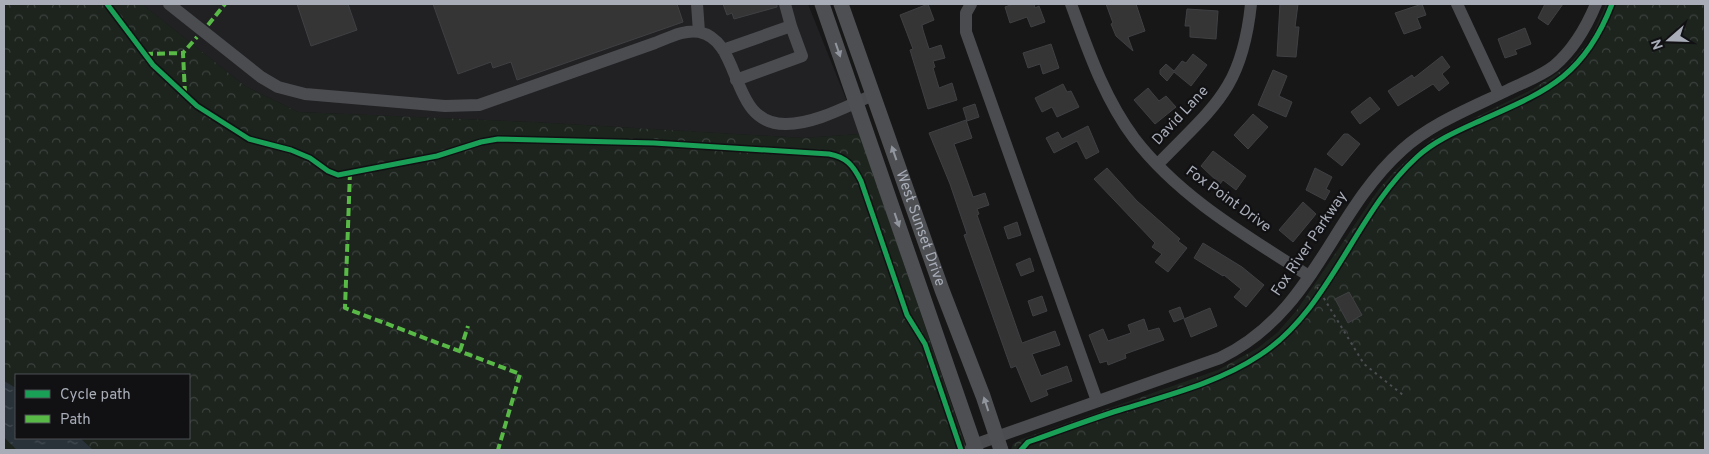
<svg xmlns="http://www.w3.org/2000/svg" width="1709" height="454" font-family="Overpass,sans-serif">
	<defs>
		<pattern id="park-crowns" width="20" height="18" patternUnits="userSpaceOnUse" patternTransform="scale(1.25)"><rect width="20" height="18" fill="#1d241e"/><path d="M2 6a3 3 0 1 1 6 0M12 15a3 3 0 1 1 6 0" fill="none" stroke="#3b413d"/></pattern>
		<pattern id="water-ripples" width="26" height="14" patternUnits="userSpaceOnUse" patternTransform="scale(1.25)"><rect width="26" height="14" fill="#2a3239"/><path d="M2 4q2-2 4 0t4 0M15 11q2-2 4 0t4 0" fill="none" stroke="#464d54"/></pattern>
	</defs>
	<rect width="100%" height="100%" fill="#171717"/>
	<path fill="#212123" d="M142 4H808L860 134 803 138 533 122 298 112 245 86Z"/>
	<path fill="url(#park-crowns)" fill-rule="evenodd" d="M4 4H142L245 86 298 112 533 122 803 138 860 134 967 450H4ZM16 375H189V438H16Z
		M1606 4H1705V450H1011L1013 444 1022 439 1218 370 1258 348 1278 332 1297 310 1379 189 1396 170 1432 139 1533 89 1568 66 1590 40Z"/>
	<path fill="url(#water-ripples)" d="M4 381 16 388V438H80L93 450H17L4 437Z"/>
	<path fill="#353536" stroke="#3f4043" d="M297 4H348L357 30 311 46Z
		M433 4H677L683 22 517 80 511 62 493 68 491 62 458 74Z
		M723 4H777V7L734 19 732 13 727 15Z
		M928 4 934 20 922 25 923 30 929 49 941 45 945 58 933 61 935 67 933 68 939 88 952 83 957 100 928 109 910 50 913 49 900 15Z
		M1013 4H1034L1035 8 1039 6 1045 22 1031 27 1027 17 1010 23 1005 7Z
		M1106 4H1136L1145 31 1128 37 1133 51 1116 36 1111 24 1113 23Z
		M1280 4H1298L1295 27H1299L1296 57 1277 56Z
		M1422 4 1426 15 1417 18 1421 28 1404 34 1395 13Z
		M1545 4H1563L1548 25 1538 18Z
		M1187 9 1218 11 1216 39 1190 37V26H1185Z
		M1525 28 1531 44 1515 50 1517 54 1505 58 1498 39Z
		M1051 44 1059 68 1043 74 1040 64 1028 68 1023 53Z
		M1193 54 1207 65 1191 86 1174 72 1167 81 1160 74V70L1166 64 1174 71 1182 61 1186 63Z
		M1442 56 1450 67 1442 74 1449 83 1439 91 1433 84 1398 106 1388 91 1412 75 1414 78Z
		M1273 70 1287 76 1279 96 1292 102 1286 117 1258 105Z
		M1063 84 1067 92 1071 91 1079 107 1057 117 1052 107 1042 112 1035 98Z
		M1148 88 1159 101 1166 96 1176 107 1155 124 1134 100Z
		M1370 97 1380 109 1360 124 1351 112Z
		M975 104 979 117 967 121 963 108Z
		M1253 114 1268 127 1248 149 1234 135Z
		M966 120 972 138 954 144 973 197 985 193 989 205 977 209 979 214 977 215 1022 343 1055 331 1060 345 1032 354 1041 376 1067 366 1072 381 1046 390 1048 395 1031 402 1016 366 1011 368 964 235 967 234 950 184 929 133Z
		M1088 126 1099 152 1086 159 1077 141 1054 153 1046 138 1058 132 1062 139Z
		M1344 134H1348L1360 144 1342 166 1327 154Z
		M1213 151 1246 176 1236 190 1223 180 1220 184 1201 166Z
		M1107 168 1137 201 1180 239 1178 241 1187 248 1168 272 1155 262 1162 254 1152 247 1155 243 1094 179Z
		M1315 168 1332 177 1326 189 1330 191 1325 200 1306 190Z
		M1303 202 1316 214 1293 242 1279 230Z
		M1017 222 1021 235 1008 239 1004 227Z
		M1203 243 1242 267 1264 285 1246 307 1234 297 1241 289 1224 275 1223 276 1194 258Z
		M1030 258 1034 271 1021 276 1016 264Z
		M1349 292 1362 315 1348 323 1335 299Z
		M1042 296 1047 311 1033 316 1028 301Z
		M1180 307 1184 318 1174 322 1169 311Z
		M1210 308 1217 326 1191 337 1184 319Z
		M1144 319 1148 331 1159 328 1164 340 1125 354 1126 358 1108 365 1107 361 1100 363 1089 335 1103 329 1108 341 1131 333 1128 325Z"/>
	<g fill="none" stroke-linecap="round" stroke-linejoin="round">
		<path stroke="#4d4e52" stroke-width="2" stroke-dasharray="2.5 4" stroke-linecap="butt" d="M1317 287 1364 364 1403 395"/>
		<path stroke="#4b4c50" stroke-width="12" d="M169 4 261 77 278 87 305 94 445 106 479 105 655 43C668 38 685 29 699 32 744 41 728 125 786 124 815 124 847 106 873 95
			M697 4 699 32
			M785 4 791 26
			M971 4 966 13V32L1097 401
			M1071 4C1088 50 1104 98 1134 138 1180 198 1247 236 1309 276
			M1457 4 1499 94
			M723 50 791 26 802 56 736 80
			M1158 164C1214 106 1242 90 1251 4
			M970 450 974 445 1220 358C1315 312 1330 215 1402 150 1433 122 1474 107 1510 89 1525 82 1541 76 1554 66 1574 49 1586 28 1596 4"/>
		<g stroke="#4d4f52" stroke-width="15">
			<path d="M822 4 976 450"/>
			<path id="s1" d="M841 4 942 290 983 396 1001 450"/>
		</g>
		<path stroke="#58b947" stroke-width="4" stroke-dasharray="8 4" stroke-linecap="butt" d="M208 25 225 4
			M145 54 183 53
			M185 94 183 53 197 37
			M350 172 345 308 520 374 498 450
			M460 351 468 326"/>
		<g stroke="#111113" stroke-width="8">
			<path id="cycleway" d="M107 4 153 65 197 106 249 139 291 150 310 158 328 171 338 175 437 156 481 142 498 139 654 143 829 154C846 157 853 165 861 181L907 315 925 344 961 450
				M1021 450 1028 442 1034 440C1062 430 1091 419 1120 410 1168 395 1218 383 1260 355 1330 310 1355 213 1417 157 1433 142 1455 132 1475 123 1544 92 1583 79 1612 4"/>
		</g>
		<use href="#cycleway" stroke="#1a9f57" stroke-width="5"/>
	</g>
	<defs><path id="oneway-solid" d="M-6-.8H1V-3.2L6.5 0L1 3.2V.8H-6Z" transform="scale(1.25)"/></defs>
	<g fill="#91969e">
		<use href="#oneway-solid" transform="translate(838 50) rotate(71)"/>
		<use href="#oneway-solid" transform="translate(894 153) rotate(-109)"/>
		<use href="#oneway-solid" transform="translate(897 220) rotate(71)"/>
		<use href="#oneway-solid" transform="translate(986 404) rotate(-108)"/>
	</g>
	<g text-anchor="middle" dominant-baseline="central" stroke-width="4.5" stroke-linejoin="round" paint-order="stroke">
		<g font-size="15" fill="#a8adb8" stroke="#111113">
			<text transform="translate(1181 116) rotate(-47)">David Lane</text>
			<text transform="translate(1228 200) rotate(36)">Fox Point Drive</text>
			<text stroke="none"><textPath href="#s1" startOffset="238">West Sunset Drive</textPath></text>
			<text transform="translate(1310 244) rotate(-56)">Fox River Parkway</text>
		</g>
	</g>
	<rect width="1709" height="454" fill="none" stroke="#a8adb8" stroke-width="10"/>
	<rect x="15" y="374" width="175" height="65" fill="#111113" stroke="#4d4f55"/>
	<rect x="25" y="390" width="25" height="8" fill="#1a9f57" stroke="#4d4f55"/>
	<text x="60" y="399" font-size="15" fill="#a8adb8">Cycle path</text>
	<rect x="25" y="415" width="25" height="8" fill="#58b947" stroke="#4d4f55"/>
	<text x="60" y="424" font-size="15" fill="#a8adb8">Path</text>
	<g transform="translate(1669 40) rotate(250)" stroke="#111113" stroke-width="4" paint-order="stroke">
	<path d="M0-4L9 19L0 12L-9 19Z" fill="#a8adb8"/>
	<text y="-8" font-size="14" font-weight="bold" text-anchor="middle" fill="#a8adb8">N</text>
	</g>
</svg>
